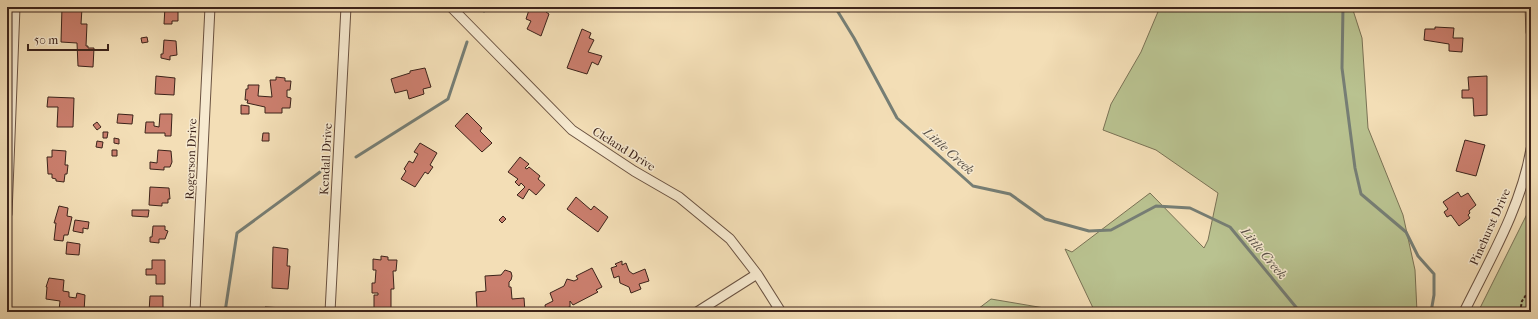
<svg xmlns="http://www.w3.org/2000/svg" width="1538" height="319" font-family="'IM FELL French Canon',serif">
	<rect width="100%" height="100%" fill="#f3deb6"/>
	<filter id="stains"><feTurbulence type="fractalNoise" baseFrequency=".005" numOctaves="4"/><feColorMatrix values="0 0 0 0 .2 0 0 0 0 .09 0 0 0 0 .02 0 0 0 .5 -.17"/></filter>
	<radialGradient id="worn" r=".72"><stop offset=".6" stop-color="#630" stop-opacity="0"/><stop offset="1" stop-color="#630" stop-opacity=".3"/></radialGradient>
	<path fill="#b9c290" stroke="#7a7255" d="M1160 7H1352L1362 38 1368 128 1403 215 1415 270 1417 312H974L991 299 1062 311 1094 310 1065 249 1072 252 1150 193 1204 248 1208 240 1218 193 1156 150 1103 130 1111 104 1141 52Z
		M1531 206V312H1478Z"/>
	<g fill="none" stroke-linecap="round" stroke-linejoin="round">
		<path stroke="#767e75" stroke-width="3" d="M835 7 854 38 897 118 973 186 1010 194 1045 219 1089 231 1111 230 1156 206 1190 208 1230 227 1300 312
			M1343 7 1342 68 1355 168 1361 194 1406 232 1418 256 1434 274V295L1431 312
			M484 11 488 7
			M356 157 448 99 467 42
			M225 312 237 233 320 172"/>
	</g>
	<path fill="#ca7e6d" stroke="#3c231a" d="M62 7 82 8 81 24H87L86 46H88V48H94L93 67 78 66 77 43 61 42Z
		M165 7H178V21H172V24H164Z
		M530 7H548L546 12 549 14 541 36 527 29 531 21 526 19Z
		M1435 27 1454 28 1453 38H1463L1462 52 1449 51V44L1424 40 1425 29H1435Z
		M582 29 591 33 589 38 594 40 588 52 602 56 598 65 592 62 587 74 567 68Z
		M147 37 148 42 142 43 141 38Z
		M164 40 176 41 177 55 170 56V60L161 58V54H163Z
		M425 68 431 87 423 89 424 94 409 99 407 90 395 93 391 79 410 73V71Z
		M156 76 175 78 174 95 155 94Z
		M1487 76V115L1474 116 1473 98H1462V90H1469L1468 77Z
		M276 77 285 78V81H291L290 90H287V97L291 98 290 108H282V113H265V107L247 103 248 100H245L246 89H248V85H259L258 96 272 97 270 80H276Z
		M48 97 74 98 73 127H57L58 107H47Z
		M241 105 249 106V114H241Z
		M467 113 482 128 480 131 492 143 482 152 455 126Z
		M118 114 133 115 132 124 117 123Z
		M160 114H172L171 136H165V133H145L146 122H154V126L159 127Z
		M97 122 101 127 97 130 93 125Z
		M103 132H108L107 138H103Z
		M263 133H269V141H262Z
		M114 138 119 139V144L114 143Z
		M1465 140 1485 145 1476 176 1456 171Z
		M97 141 103 142 102 148 96 147Z
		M420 143 437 153 430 165 433 167 428 174 425 172 415 187 401 179 406 171 404 169 409 161 413 163 418 154 414 152Z
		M52 150 66 151 65 165H68L67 174H65L64 182 56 181V179L52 178V174H48L47 157H52Z
		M112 150H117V156H112Z
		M158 150 171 151 172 162 170 167H164V170L150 169V162L157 163Z
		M520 157 529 164 525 168 527 169 529 167 540 176 538 179 545 185 536 195 529 189 523 199 517 195 525 187 521 183 519 186 515 182 518 179 508 172Z
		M150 187 169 188 170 199H168V203H162V206L149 205Z
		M1458 192 1461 197 1468 193 1476 205 1469 211 1470 213 1468 215 1470 218 1459 226 1451 215 1447 217 1444 212 1448 209 1443 202Z
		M576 197 591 210 594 206 608 217 598 232 567 209Z
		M59 206 68 208 67 216 72 217 68 235H64L63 241 54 240 56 223H54Z
		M132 210H149L148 217 132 216Z
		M503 216 506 219 502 223 499 220Z
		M75 220 89 222 88 229 83 228V233L73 231Z
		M153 226H165V230L168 231 165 239H159V243L150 242V237H152Z
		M67 242 80 244 79 255 66 254Z
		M273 247 288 249 287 266H290L288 289 272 288Z
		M381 256 388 257V260H397L396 271H393L394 289H391V309L374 308V295H378V293H372V283H375L376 270H373V259L381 260Z
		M152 260H165V284H156V275H146V269H152Z
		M622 261V265L626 263 629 271 633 274 645 269 649 281 639 284 641 289 631 293 629 287 620 283 619 276 614 278 611 268 617 266 615 264Z
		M592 268 602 287 596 290 598 292 573 305 570 301V307L565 308 566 312H546L545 305 553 301 550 293 564 286 567 279 574 281 578 279 576 276Z
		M505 270 511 272 512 276 511 280 509 282V287H511L512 299 524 298 525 312H508V310L483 312 482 309H477L476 292 486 291 485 276 501 275Z
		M49 278 64 280 63 291 69 292V297L76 298 77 293 85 295 84 312 59 310 60 301 46 299 47 287H46Z
		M150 296H163V312H149Z
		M265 307 285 308V312H264Z"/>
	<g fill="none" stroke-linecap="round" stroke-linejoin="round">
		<g stroke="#6a5241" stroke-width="11">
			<path id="minor" d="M451 7 572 130 634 171 679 197 730 239 757 274 781 312
				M1530 7 1531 32
				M7 214 15 7
				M195 312 210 7
				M330 312 346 7
				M697 312 757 274
				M1464 312C1490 259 1521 207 1531 149"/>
		</g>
		<path stroke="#3c231a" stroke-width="2" stroke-dasharray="3 2" stroke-linecap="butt" d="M1520 312 1522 301 1531 288"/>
		<use href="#minor" stroke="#f7ead0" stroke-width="9"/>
	</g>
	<g text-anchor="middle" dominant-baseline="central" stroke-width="3" stroke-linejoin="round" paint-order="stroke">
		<g font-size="12" fill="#3c231a" stroke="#f7ead0">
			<text transform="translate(624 149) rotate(32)">Cleland Drive</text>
			<text transform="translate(191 159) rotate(-88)">Rogerson Drive</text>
			<text transform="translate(326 159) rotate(-87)">Kendall Drive</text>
			<text transform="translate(1490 227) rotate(-66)">Pinehurst Drive</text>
		</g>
		<g font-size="13" font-style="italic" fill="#595148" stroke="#f7ead0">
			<text transform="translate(949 151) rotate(42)">Little Creek</text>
			<text transform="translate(1264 253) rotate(50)">Little Creek</text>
		</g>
	</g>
	<rect width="1538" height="319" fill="none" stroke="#f3deb6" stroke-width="24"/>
	<rect x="8" y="8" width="1522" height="303" fill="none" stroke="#3c231a" stroke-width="2"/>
	<rect x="12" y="12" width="1514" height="295" fill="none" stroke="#3c231a"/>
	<path d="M28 44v6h80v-6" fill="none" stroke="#3c231a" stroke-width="2"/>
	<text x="34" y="44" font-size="12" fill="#3c231a" stroke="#f7ead0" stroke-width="3" paint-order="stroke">50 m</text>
	<rect width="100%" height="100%" filter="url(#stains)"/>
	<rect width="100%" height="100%" fill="url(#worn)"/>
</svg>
